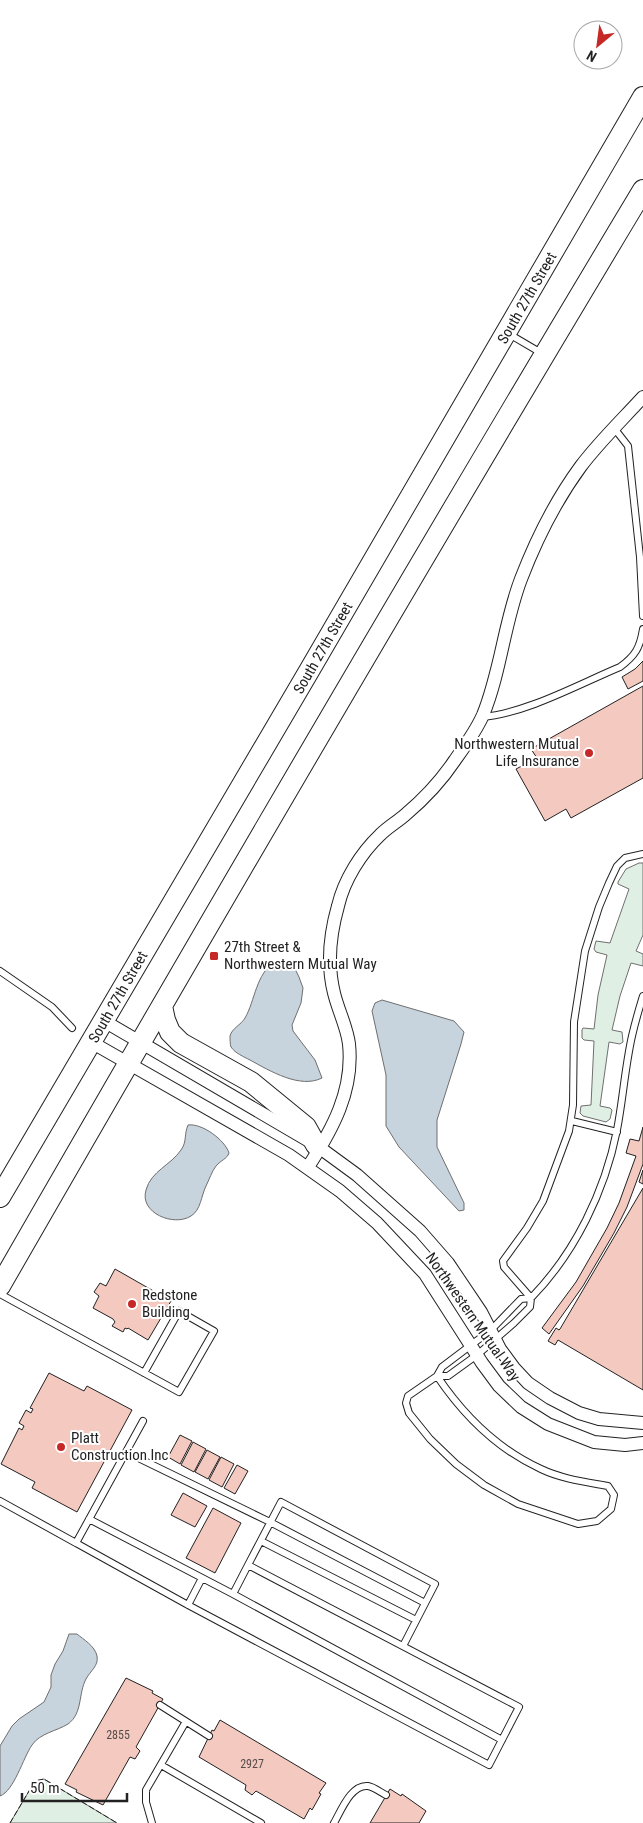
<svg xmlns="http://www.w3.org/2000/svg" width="643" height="1823" font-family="'Roboto Condensed',sans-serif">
	<rect width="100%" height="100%" fill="#fff"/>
	<path fill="#e0efe3" stroke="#6f6f6f" d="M639 863H643V935L636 951 643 954V966L631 963 620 996 612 1030 622 1032 623 1042 620 1044 609 1042 600 1106 610 1108 612 1110 610 1119 606 1122 583 1116 580 1113 581 1106 591 1105 594 1041 584 1040 582 1038V1030L583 1028 594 1029 598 995 607 955 596 952 594 949 596 941 610 943 629 889 618 884V882L626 869Z
		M44 1779 117 1823H10L35 1781Z"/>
	<path fill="#c7d3dd" stroke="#6f6f6f" d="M275 962 287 964 295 969 299 977 303 988 301 1003 292 1025 293 1031 315 1060 322 1078C300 1089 270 1071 250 1060 244 1057 235 1053 231 1047 230 1045 230 1038 230 1036 232 1028 241 1025 245 1018 255 1001 256 973 275 962Z
		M382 1000 454 1021 464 1032 461 1044 437 1120V1147L464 1203V1210L459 1211 399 1147 386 1126V1075L372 1011 375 1003Z
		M188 1125C202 1123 225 1140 229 1153 227 1159 221 1160 216 1166 212 1171 209 1180 206 1186 201 1196 201 1210 191 1216 174 1227 139 1213 146 1190 151 1171 171 1165 181 1150 187 1142 184 1134 188 1125Z
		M77 1634C83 1639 95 1646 97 1656 99 1666 90 1671 86 1679 78 1694 83 1713 68 1724 57 1731 40 1733 32 1745 23 1758 14 1791 0 1796V1746L12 1726 19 1719 44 1702 51 1687V1675L55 1664 63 1651 69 1634Z"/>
	<path fill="#f3c9c0" stroke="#222" d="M643 661V681L628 689 622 677 635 669Z
		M643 686V778L571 818 566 809 545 821 516 769 537 758 531 749Z
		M643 1127V1164L627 1207 614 1233 583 1286 549 1334 542 1328 576 1282 607 1228 619 1203 636 1156 626 1153 630 1139 639 1141Z
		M643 1170V1184L639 1182Z
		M643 1188V1390L558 1340 555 1345 548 1341 556 1328 559 1330 560 1329Z
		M115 1269 171 1301 148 1340 128 1328 127 1329 125 1328 123 1332 112 1326 115 1322 113 1319 93 1308 99 1296 94 1292 100 1283 106 1286Z
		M49 1373 84 1391 87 1386 132 1410 77 1512 32 1488 35 1482 1 1464 19 1428 22 1430 24 1426 19 1423 26 1410 31 1413 33 1409 30 1408Z
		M180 1435 192 1441 180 1464 168 1457Z
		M193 1442 206 1449 194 1472 181 1465Z
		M207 1450 220 1457 208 1479 195 1472Z
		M221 1457 234 1464 222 1487 209 1480Z
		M237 1465 248 1471 235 1494 224 1488Z
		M183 1493 207 1506 195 1527 171 1515Z
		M213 1508 241 1523 215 1573 186 1558Z
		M126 1678 153 1691 152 1693 163 1699 136 1747 140 1751 135 1759 130 1757 103 1805 76 1792 77 1790 65 1784Z
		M220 1720 326 1783 319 1793 321 1794 312 1810 310 1808 304 1819 256 1791 252 1795 245 1790 246 1785 199 1757 212 1730 214 1731Z
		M390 1789 401 1796 402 1794 426 1811 419 1823H370Z"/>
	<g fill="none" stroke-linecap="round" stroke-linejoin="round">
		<g stroke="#222" stroke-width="8">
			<path id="service" d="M509 334 543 354
				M614 428 628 446 640 557 643 616
				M482 717C527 713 577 685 620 667 635 656 640 648 643 629
				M643 854 625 858 617 866 609 883 599 907 585 951 574 1022 573 1105 569 1131 543 1201 527 1228 503 1261 504 1267 531 1298C575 1253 605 1191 617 1130 623 1099 625 1067 632 1036 635 1023 639 1009 643 996
				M0 971 52 1007 72 1028
				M572 1121 617 1132
				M0 1294 179 1392 214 1331 179 1311 144 1373
				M437 1376C464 1416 497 1449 541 1469 562 1479 586 1482 608 1486L614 1495 611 1509 597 1521 578 1524 518 1504 484 1485 456 1464 430 1439 409 1413 406 1403 408 1396 437 1376 442 1367 491 1330 521 1299 531 1298 530 1307 514 1323 477 1355 448 1376H437
				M126 1452 270 1522 425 1603
				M0 1501 76 1543 143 1421
				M89 1519 233 1594
				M261 1541 416 1620
				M76 1543 188 1605 489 1765 519 1707 248 1565 281 1502 435 1584 403 1646
				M248 1565 233 1594 502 1740
				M188 1605 202 1578
				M160 1705 209 1736
				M161 1765 261 1823
				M152 1823 146 1802V1790L185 1723
				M334 1823C341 1811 351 1784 368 1786 374 1787 380 1792 386 1795"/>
		</g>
		<g stroke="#222" stroke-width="14">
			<path id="minor" d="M104 1021 316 1145 357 1175 420 1231 448 1263 481 1312 500 1349 514 1368 528 1383 550 1398 579 1413 599 1419 643 1423
				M91 1042 289 1155 340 1191 377 1223 425 1274 482 1363 499 1386 521 1407 548 1424 594 1442 625 1445 643 1443
				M308 1167C332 1130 354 1091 349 1044 347 1027 338 1010 334 993 327 965 330 934 338 906 344 880 361 853 380 835 388 827 397 822 405 815 424 799 441 781 455 760 465 746 476 731 483 715 501 671 504 623 521 579 536 540 556 500 581 466 600 441 622 420 643 397"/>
		</g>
		<g stroke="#222" stroke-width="22">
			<path id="primary" d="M162 1006 165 1020 170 1032 181 1043 251 1082 306 1127 316 1145
				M0 1197 309 671 643 97
				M0 1286C211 919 425 553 643 190"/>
		</g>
		<use href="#service" stroke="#fff" stroke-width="6"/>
		<use href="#minor" stroke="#fff" stroke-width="12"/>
		<use href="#primary" stroke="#fff" stroke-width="20"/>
		<path stroke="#222" stroke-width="1" stroke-dasharray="6 2.5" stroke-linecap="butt" d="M10 1823 35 1781 44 1779 117 1823"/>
	</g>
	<g fill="#c62828" stroke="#fff" stroke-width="2">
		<circle cx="589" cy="753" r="5"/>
		<rect x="209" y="951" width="10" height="10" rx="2.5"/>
		<circle cx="132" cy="1304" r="5"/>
		<circle cx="61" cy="1447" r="5"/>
	</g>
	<g text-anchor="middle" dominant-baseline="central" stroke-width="4" stroke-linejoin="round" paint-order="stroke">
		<g font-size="12" fill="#564c4a">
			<text x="118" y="1735">2855</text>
			<text x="252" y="1764">2927</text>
		</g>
		<g font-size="15" fill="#222" stroke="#fff">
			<text transform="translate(527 298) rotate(-60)">South 27th Street</text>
			<text transform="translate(323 648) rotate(-60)">South 27th Street</text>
			<text transform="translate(118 997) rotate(-60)">South 27th Street</text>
			<text transform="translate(473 1317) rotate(55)">Northwestern Mutual Way</text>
		</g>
		<g font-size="15" fill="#222" stroke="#fff" text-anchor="start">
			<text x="579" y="744" text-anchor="end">Northwestern Mutual<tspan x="579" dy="17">Life Insurance</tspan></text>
			<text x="224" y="947">27th Street &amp;<tspan x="224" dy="17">Northwestern Mutual Way</tspan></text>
			<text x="142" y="1295">Redstone<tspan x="142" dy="17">Building</tspan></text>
			<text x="71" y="1438">Platt<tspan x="71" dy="17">Construction Inc</tspan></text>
		</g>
	</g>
	<g transform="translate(598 45) rotate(209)"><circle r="24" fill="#ffffff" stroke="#a7a7a7"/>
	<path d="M0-4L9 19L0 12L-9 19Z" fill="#c62828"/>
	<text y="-8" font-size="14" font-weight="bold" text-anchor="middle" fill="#222222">N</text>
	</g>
	<path d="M22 1793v8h105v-8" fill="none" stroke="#222222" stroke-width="2.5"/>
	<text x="30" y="1793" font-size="15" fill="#222222" stroke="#ffffff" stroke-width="4" paint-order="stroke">50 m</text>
</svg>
